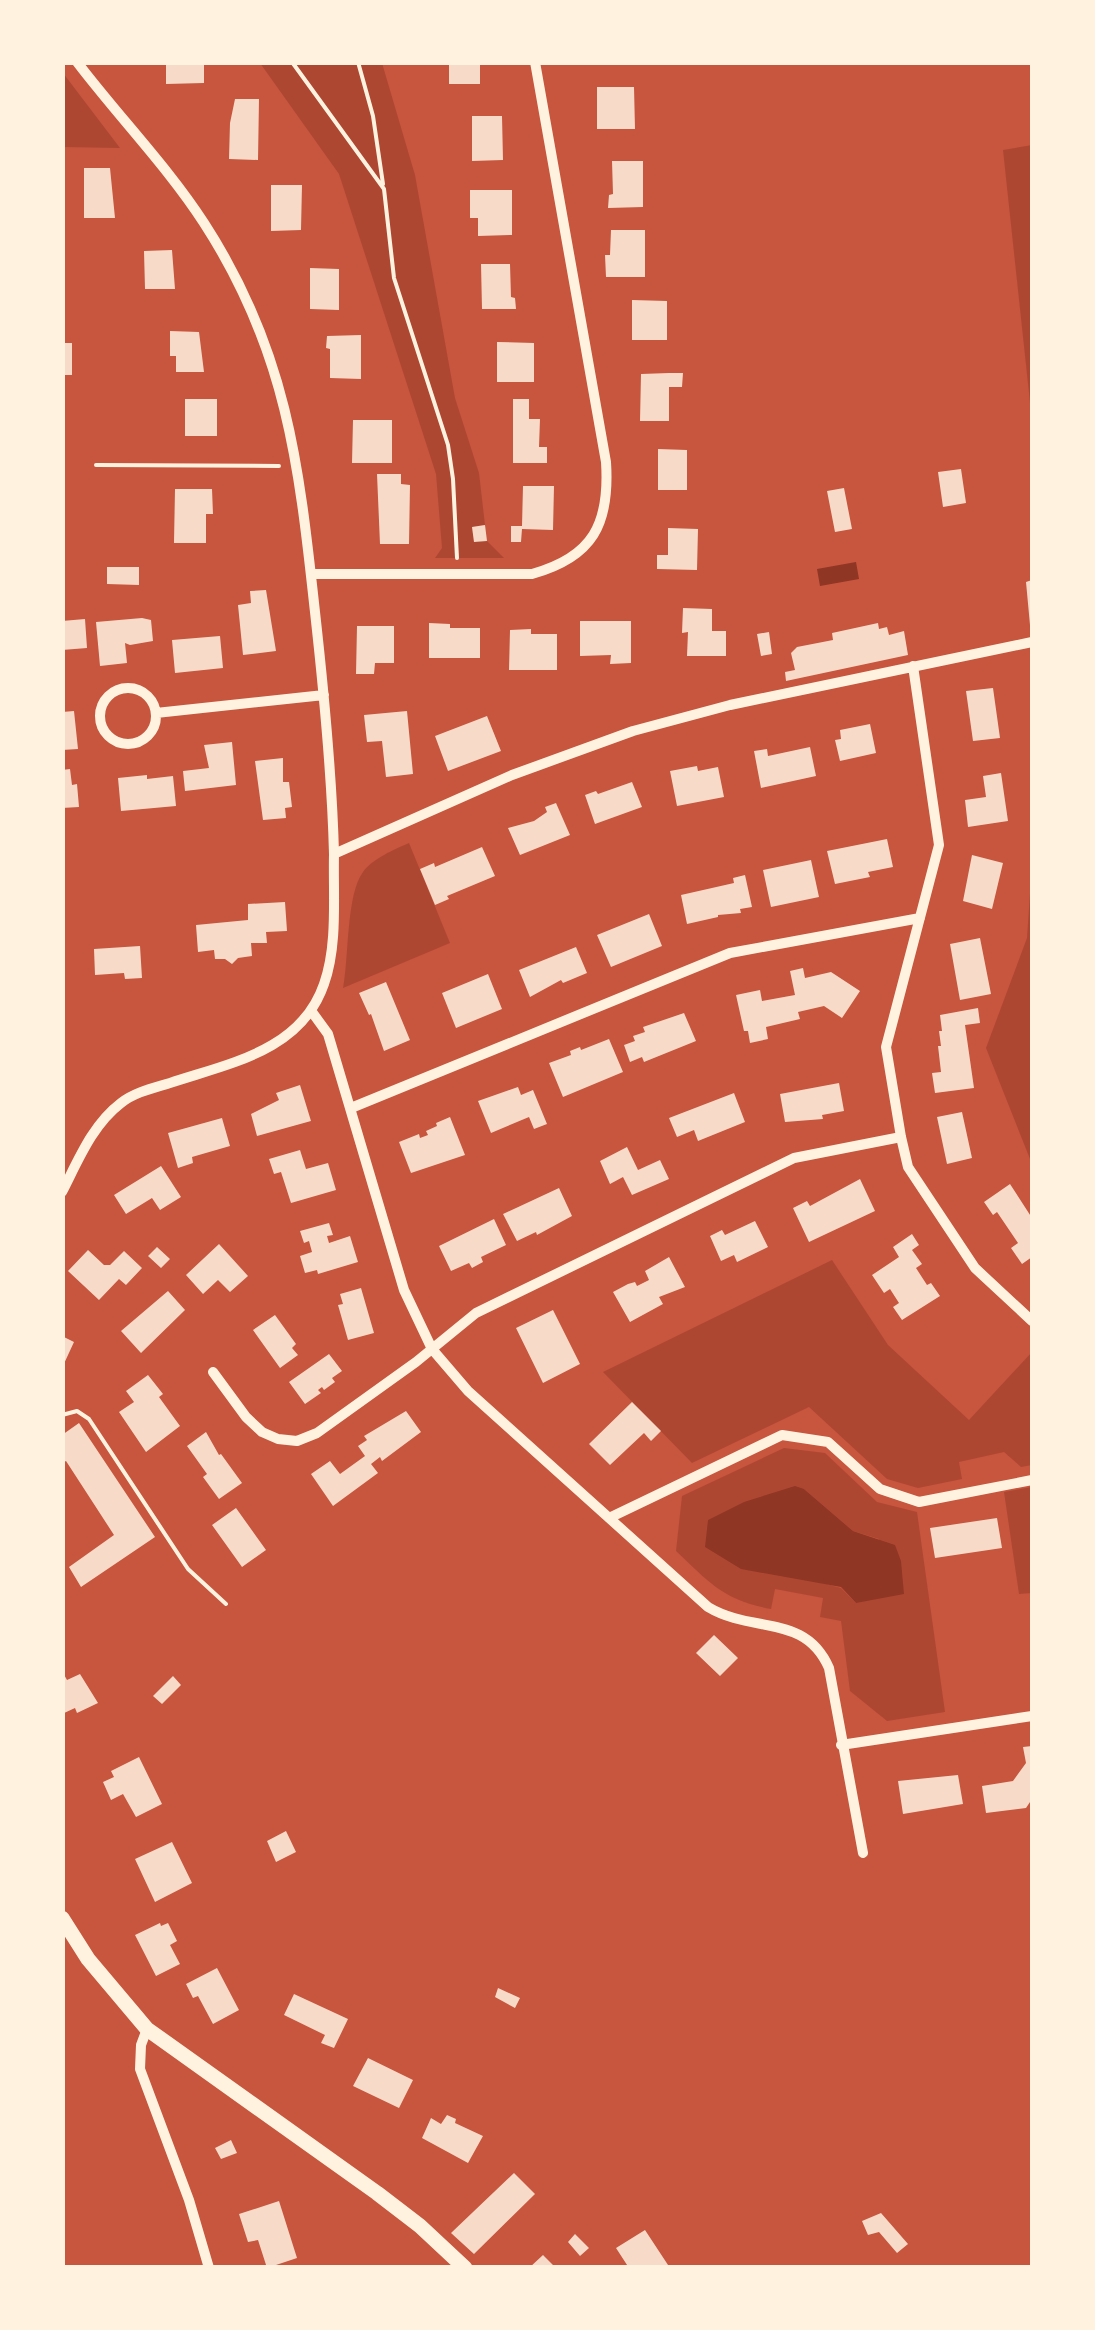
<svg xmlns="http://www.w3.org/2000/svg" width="1095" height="2330" viewBox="0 0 1095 2330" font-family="Overpass,sans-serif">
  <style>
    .green { fill: #ae4732; fill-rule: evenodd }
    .water { fill: #8f3625 }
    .building { fill: #f7dbc8 }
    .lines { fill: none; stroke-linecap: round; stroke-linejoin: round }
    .path { stroke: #fff3e0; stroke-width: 4 }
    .minor { stroke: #fff3e0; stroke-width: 10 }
    .tertiary { stroke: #fff3e0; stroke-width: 15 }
  </style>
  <rect width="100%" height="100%" fill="#c8553d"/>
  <path class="green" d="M260,63H382L415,175L455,398L479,473L485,525L472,527L474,541H487L504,558H435L442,548L436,474L339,174Z
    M63,73L120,148L63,147Z
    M1032,145V421L1003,150Z
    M409,843L450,943L343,988C349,958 346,895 363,872C372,859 395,849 409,843Z
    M1032,864V1164L986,1048L1027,938Z
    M832,1260L888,1345L969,1420L1032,1352V1465L1021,1467L1004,1452L959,1462L962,1479L918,1488L887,1479L809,1407L692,1463L603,1372Z
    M784,1448L825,1453L877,1502L917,1512L945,1712L887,1721L850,1691L841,1621L820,1617L823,1598L775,1589L771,1609C723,1600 710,1583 676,1551L682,1496ZM804,1489L853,1531L879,1539L856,1603L841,1588L805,1578Z
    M1032,1487V1593L1019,1594L1004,1492Z"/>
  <path class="water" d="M856,562L859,579L820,586L817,569Z
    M795,1486L804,1489L853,1531L895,1545L901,1561L904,1594L856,1603L841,1587L741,1569L705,1547L708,1520L744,1502Z"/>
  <path class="building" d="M166,62H204V83L166,84Z
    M449,62H480V84H449Z
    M597,87H634L635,129H597Z
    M235,99H259L258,160L229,159L230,123Z
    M472,116H502L503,160L472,161Z
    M612,161H643V207L608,208L609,195L613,194Z
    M84,168H110L115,218H84Z
    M271,185H302L301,230L271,231Z
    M470,190H512V235L478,236V218H470Z
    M611,230H645V277H606L605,255H610Z
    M172,250L175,289H145L144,251Z
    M481,264H510L511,297L515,298L516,309H482Z
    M310,268L339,269V310L310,309Z
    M632,300L667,301V340H632Z
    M170,331L199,332L204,372H176V356H170Z
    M361,335V379L330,378V349L326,348L327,336Z
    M497,342L534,343V382H497Z
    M62,343H72V375H62Z
    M669,373H683L682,387H669V421H640L641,374Z
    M185,399H217V436H185Z
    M513,399H529V419H540L539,447H547V463H513Z
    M353,420H392V463H352Z
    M658,449L687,450V490H658Z
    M961,469L966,503L943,507L938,472Z
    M377,474H401V484L410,485L409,544H380Z
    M523,486H554L553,530L522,529L521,542H511V526H522Z
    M844,488L852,529L835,532L827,491Z
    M175,489H212L213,514H206V543H174Z
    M485,525L487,541L474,542L472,527Z
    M668,528L698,529L697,570L657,569V555H668Z
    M107,567H139V585L107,584Z
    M1032,580V625H1030L1026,582Z
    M266,590L276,651L243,655L238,605L251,603L250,591Z
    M683,608L712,609V631H726V656H687L688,632L682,633Z
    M142,618L151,620L153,641L130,645L125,643L127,663L100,666L96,622Z
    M85,619L87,648L62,650V621Z
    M580,621H631V663L610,664L611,655L580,656Z
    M429,623L450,624V628H480V658H429Z
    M878,623L879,629L887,627L889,635L904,631L908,655L786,681L785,672L795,670L791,653L797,647L833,640L832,633Z
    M357,626H394V663H375L374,674H356Z
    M531,629V634H557V670H509L510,630Z
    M769,632L772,654L761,656L757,634Z
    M220,636L223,668L175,673L172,640Z
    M993,688L1000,738L973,741L966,691Z
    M74,711L78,749L62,750V712Z
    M407,711L413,774L386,777L382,741L367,742L364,715Z
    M487,716L501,751L448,771L435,736Z
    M870,724L876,753L840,761L835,740L841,739L840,730Z
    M232,742L236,785L185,791L183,771L209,768L204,745Z
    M810,747L816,776L761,788L754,751L767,749L768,756Z
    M283,758V782H289L292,807L285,808L286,818L263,820L255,761Z
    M697,766L698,771L718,767L724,797L677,806L670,771Z
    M70,769L72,785L77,784L79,807L62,808V770Z
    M1001,773L1008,821L968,827L965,800L986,797L983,776Z
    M147,775V779L173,776L176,806L121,811L118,778Z
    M632,782L642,807L595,824L585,795L596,791L598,794Z
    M556,803L570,835L520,855L508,828L534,821L547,812L545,807Z
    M887,839L893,867L868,872L870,877L835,884L827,851Z
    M482,847L495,876L447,896L449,899L435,905L420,869L434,863L435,867Z
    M972,855L1003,863L992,909L963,901Z
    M811,860L819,897L771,907L763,870Z
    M745,875L752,907L740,909L741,913L718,915V917L687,924L681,895L734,883L733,878Z
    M285,902L287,931L266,932L267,943H251L252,956L238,958L232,964L225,959H215L214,950L198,952L196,925L248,920V904Z
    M649,914L662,946L611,967L597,935Z
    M980,938L991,994L960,1000L950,944Z
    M140,946L142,978L125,979L124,973L95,975L94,949Z
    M576,947L587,973L563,983L561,980L530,997L519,970Z
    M803,968L805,978L831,972L860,991L842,1018L824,1006L798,1012L800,1019L766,1027L768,1039L750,1043L748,1031H744L736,995L760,990L762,1001L795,995L790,971Z
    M488,974L502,1009L456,1028L442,993Z
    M386,982L410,1040L384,1051L371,1014L369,1015L359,993Z
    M978,1008L980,1023L965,1025L974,1088L935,1093L932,1073L941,1072L938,1046H941L939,1031H942L940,1015Z
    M684,1013L696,1041L644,1062L642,1057L630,1062L624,1045L635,1041L633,1036L645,1032L643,1027Z
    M609,1039L623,1072L563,1097L549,1063L571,1055L570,1051L580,1047L581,1050Z
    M839,1083L844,1111L822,1115L823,1119L785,1122L780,1094Z
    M300,1085L311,1121L257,1136L251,1114L279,1100L276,1093Z
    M518,1087L521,1095L533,1090L547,1124L534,1129L529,1117L491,1133L478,1101Z
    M734,1093L745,1122L698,1141L694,1130L677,1137L669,1118Z
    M962,1112L972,1158L947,1164L937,1117Z
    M450,1117L465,1155L411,1173L399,1142L419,1134L420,1138L428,1135L426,1131L437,1126L436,1123Z
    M222,1118L230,1146L192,1157L193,1163L178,1168L168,1133Z
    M627,1147L638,1170L660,1160L669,1179L632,1195L623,1177L610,1184L600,1161Z
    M300,1150L306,1169L328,1163L336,1190L291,1203L281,1172L274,1174L269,1159Z
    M161,1166L181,1197L160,1210L152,1198L126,1214L114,1195Z
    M860,1179L875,1211L809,1242L793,1208L807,1201L810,1206Z
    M1010,1184L1032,1218V1257L1022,1264L1011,1248L1018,1243L997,1212L993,1215L984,1202Z
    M559,1188L572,1216L537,1235L536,1232L517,1241L503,1214Z
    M494,1219L506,1245L481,1257L483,1262L472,1268L469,1263L451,1271L439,1246Z
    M755,1221L768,1247L737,1262L734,1255L721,1261L710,1236L722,1230L725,1235Z
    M329,1223L333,1235L327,1236L329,1243L350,1236L358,1262L318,1274L317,1270L305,1273L300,1256L312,1252L309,1241L304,1243L300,1231Z
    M912,1234L919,1245L912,1250L922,1264L916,1268L927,1285L931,1283L940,1296L902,1320L893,1307L899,1303L890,1289L884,1293L872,1275L899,1257L893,1247Z
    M219,1244L248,1276L230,1292L218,1280L203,1294L186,1275Z
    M157,1247L170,1259L161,1268L148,1256Z
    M88,1250L104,1265H110L124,1251L142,1268L126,1285L119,1279L99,1300L68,1271Z
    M669,1257L685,1287L659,1297L663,1304L630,1322L613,1292L628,1284L635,1282L637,1286L649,1280L645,1271Z
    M361,1288L374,1333L348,1340L338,1305L343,1304L340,1294Z
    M168,1291L185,1310L141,1353L121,1331Z
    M553,1310L580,1364L543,1383L516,1328Z
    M275,1315L296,1344L292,1348L298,1355L280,1368L253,1330Z
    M62,1336L74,1342L62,1368Z
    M329,1354L342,1371L332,1378L335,1382L324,1390L322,1387L318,1390L321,1393L305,1404L289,1382Z
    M148,1375L163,1394L159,1397L180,1426L146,1452L119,1412L134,1402L126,1391Z
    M632,1402L661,1431L651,1441L644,1433L610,1465L589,1444Z
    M406,1411L421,1432L382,1461L380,1457L371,1464L378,1473L333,1506L311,1474L330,1461L340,1474L365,1456L358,1446L367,1440L364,1436Z
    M79,1423L155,1537L81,1587L69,1567L114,1535L66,1461L62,1463V1435Z
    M206,1432L219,1455L221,1454L242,1483L219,1499L203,1477L207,1474L187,1446Z
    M236,1508L266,1550L242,1567L212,1525Z
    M997,1518L1002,1548L935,1558L930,1528Z
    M714,1635L738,1658L720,1676L696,1653Z
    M62,1671L67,1680L80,1674L98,1703L77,1713L75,1708L62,1714Z
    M173,1676L181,1685L162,1704L153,1696Z
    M1032,1746V1799L1026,1808L986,1813L982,1786L1013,1781L1026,1763L1023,1747Z
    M139,1757L162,1804L136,1817L123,1794L111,1800L103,1782L114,1777L111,1771Z
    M958,1775L963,1804L903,1814L898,1781Z
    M286,1831L296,1852L276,1862L267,1841Z
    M172,1842L192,1883L155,1902L135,1859Z
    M160,1923L161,1926L168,1923L177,1941L170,1945L180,1964L156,1976L135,1935Z
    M217,1968L239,2010L213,2024L198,1996L193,1998L186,1984Z
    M498,1988L520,1998L515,2008L495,1997Z
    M294,1994L348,2019L334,2048L321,2043L325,2035L284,2015Z
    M368,2058L413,2080L399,2108L353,2086Z
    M447,2115L456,2119L455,2123L483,2136L468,2163L422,2138L431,2118L441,2124Z
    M231,2140L237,2153L221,2159L215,2148Z
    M514,2173L535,2194L474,2254L451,2233Z
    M279,2201L297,2258L267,2268L258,2240L248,2242L239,2214Z
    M881,2213L908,2244L897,2253L879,2232L868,2235L862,2221Z
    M645,2230L670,2268H629L616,2248Z
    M575,2234L589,2248L580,2256L568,2242Z
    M543,2255L556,2268H529Z"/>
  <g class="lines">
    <path class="path" d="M292,62L384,189L394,278L448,445L453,479L457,558
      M358,62L373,116L383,184
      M96,465L279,466
      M62,1415L77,1411L89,1419L188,1569L226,1604"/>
    <path class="minor" d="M77,62C118,116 167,166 204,223C287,351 299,465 315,612C324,693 332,773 334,854
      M311,574H532C593,557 610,524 606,462L535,62
      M913,666L939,845L886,1047L901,1137L908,1167L975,1268L1032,1321
      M100 716a28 28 0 1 1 56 0a28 28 0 1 1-56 0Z
      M156,713L324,695
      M312,1012L328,1034L404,1290L432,1349L468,1391L708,1607C753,1634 805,1613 829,1668L863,1853
      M351,1108L730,953L920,918
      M62,1192C78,1161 92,1125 121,1103C135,1092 154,1088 170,1083C230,1063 301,1051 324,984C338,945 333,895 334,854L512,775L633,731L730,705L1032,642
      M213,1372L246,1417L262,1432L278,1439L297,1441L317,1433L416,1362L476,1313L794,1158L901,1137
      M609,1518L782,1435L828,1442L880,1489L919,1502L1032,1480
      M841,1745L1032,1716
      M147,2029L141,2045L140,2069L189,2200L209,2268"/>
    <path class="tertiary" d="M62,1918L88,1959L147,2029L377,2193L420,2226L465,2268"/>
  </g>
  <rect width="1095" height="2330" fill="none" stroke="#fff3e0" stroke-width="130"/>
</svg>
